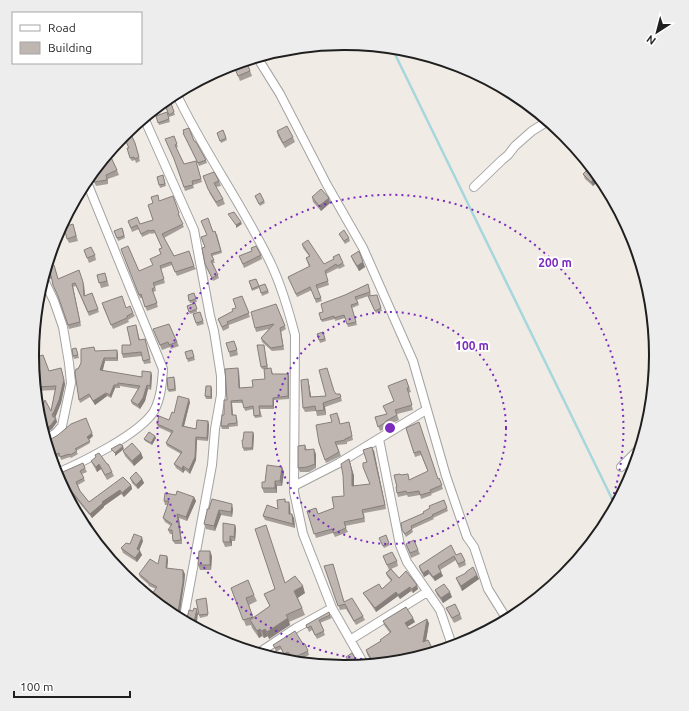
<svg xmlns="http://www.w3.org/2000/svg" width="689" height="711" viewBox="0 0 689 711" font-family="Ubuntu,sans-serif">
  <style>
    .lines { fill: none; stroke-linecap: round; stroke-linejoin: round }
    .stream { stroke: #a6d7dd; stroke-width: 2.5 }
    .street-casing { stroke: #a3a3a3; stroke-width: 10 }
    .street { stroke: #fff; stroke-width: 8 }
    .wall { fill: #a59d98 }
    .shaded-wall { fill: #867f7c }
    .building { fill: #c0b6b1; stroke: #867f7c }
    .ring { fill: none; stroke: #7b2cbf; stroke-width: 2; stroke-dasharray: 2 4 }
    .rim { fill: none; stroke: #1f1f1f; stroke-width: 2 }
    .centre { fill: #7b2cbf; stroke: #fff; stroke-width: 2 }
    .ring-label { font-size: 12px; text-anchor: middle; font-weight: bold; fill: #7b2cbf; stroke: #fff; stroke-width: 4; stroke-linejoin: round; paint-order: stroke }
  </style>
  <rect width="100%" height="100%" fill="#f0ebe5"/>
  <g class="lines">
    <path class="stream" d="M392,48L616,507"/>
    <g class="street-casing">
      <path id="street" d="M257,57L280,94L327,185L363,248L413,361L446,476L467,537L474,547L488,589L508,621
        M176,93C204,153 244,206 272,266C282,288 289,312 295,335L294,492L303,534L332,608L365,666
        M144,118L194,230L210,316L214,331L221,376V395L215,429L212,465L183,622
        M474,187L502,160L508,155L515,146L532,131L548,121
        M43,278L54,301L63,327L69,363L71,383L62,426L56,433L45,440
        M379,439L400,545L407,562L440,610L453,648
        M621,467L642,446
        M55,474C81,463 140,434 154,411C161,398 162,383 163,369L86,180
        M294,486L339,463L426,410
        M350,640L427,592
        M257,654L296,628L332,608"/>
    </g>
    <use href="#street" class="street"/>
  </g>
  <path class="wall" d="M246,60L252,76L240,81L234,66L232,67L231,65Z
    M169,97L175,115L169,117L164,102Z
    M167,112L170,122L159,125L156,116Z
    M129,130L135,143L140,161L136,163L135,160L132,161L130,158L129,148L123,135Z
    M223,130L227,140L221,143L217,133Z
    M277,131L293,137L295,142L285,148L278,136Z
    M183,133L194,141L206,160L207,163L199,166Z
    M174,136L178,147L176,148L184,164L196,161L202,182L193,185L194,188L185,191L175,161Z
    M105,157L117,170L119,175L108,179V184L96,186L94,182L93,175L92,176L91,174Z
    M583,174L598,181L593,186L585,179Z
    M163,175L166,186L160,188L157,177Z
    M203,176L219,181L221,186L216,187L223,199L225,204L218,207L210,194Z
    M80,191L81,195L77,196Z
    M173,196L180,217H179L184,227L164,238L174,256L194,266L196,269L177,276L172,265L161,269L165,283L155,286L156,291L153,292L158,307L147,311L142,298H140L121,249L139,271L153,266L161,254L159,249L162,248L155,233L151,234V233L142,237L139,229L132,232L128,221L140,224L153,220L160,201Z
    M255,196L264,201L265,203L260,206Z
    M312,197L329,198L330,203L321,211L313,202Z
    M73,224L78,241L69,243L67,239Z
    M123,230L125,238L118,241L114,231Z
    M213,232L217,234L222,253L212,256L215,263H213L219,278L213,281L205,264V247L207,235Z
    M339,234L349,238L350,241L345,244Z
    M302,244L324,264L343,263L345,266L339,269L338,268L326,274L329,285L317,289L322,301L316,303L312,290L297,297L288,277L309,267L306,258L309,256L303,248Z
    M84,250L95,255L96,260L89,263Z
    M261,255L262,259L244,268L239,256Z
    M351,256L363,262L365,267L359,271L353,261Z
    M55,268L58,279L84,285L85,296L92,293L99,312L89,316L76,286L73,287L81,326L69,329L59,298L53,285L52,279H50L49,276Z
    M105,273L109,286L101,288L97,275Z
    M256,279L259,288L252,291L249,281Z
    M265,284L269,293L262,296L259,286Z
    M368,284L371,295L357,300L359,305L352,308L357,325L348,327L345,318L335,321V319L322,322L321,320L345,295Z
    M194,293L197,302L190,303L188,295Z
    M377,295L382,311L376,313L369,299Z
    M242,296L250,317L229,325V328L223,331L218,319L233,311L236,308Z
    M195,303L197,312L190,314L187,306Z
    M276,304L286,329L281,332L284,350L272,351L262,342L261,338L269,329L256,332L255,328Z
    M103,307L126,308L133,313L135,316L128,320L129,322L113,329Z
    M200,312L204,324L197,326L193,314Z
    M136,325L140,340L145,339L151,363L144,364L142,356L123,358L122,354L131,345Z
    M323,332L326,341L320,343L317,334Z
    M155,334L177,342L179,346L171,349L170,347L162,350Z
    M264,345L268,368L272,371L273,374H288L289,376V399L274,400V409H260L262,417L255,418L253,409L245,411L243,403H232L233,415L237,418L238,426L229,427V429H222L221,426L227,400L239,371L240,388L253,387L265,379L264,369H262L261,367Z
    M236,346L238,355L230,357L229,352Z
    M94,347L95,351L118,354V361H105L102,371L142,377L152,375L151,390L148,389L145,401L140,409L132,404L131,401L138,389L120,386V388H115L111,398L107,396L95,405L90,397L80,403L79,400L78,369L81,363Z
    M76,348L79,358L74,359L73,356Z
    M192,350L195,360L188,362L185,352Z
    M32,358L49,371L61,368L65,384L61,403L55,418L57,422L52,429L45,433L43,432L42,428L43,427L41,426L38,416L51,411L55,390L35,391Z
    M327,368L334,392L336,394H340L342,401L325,407L326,415L317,416L316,411L305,412L303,408L309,384L311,397L326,396Z
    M175,379L176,391L169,392L168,390Z
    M406,379L411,392L408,393L413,410L397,414L399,420L387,426L388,427L380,431L375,417L387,414L383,406L394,401Z
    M212,389V399H206L205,396Z
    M190,402L184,426L196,429L208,421L209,425L208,441L197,440L196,460L190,474L185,470L183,473L176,468L174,464L181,454L167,446L166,443L171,433L158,427L157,424L169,420L174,413Z
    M339,417L340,424L350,425L353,440L347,442V444L337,445L341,456L326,463L319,443L332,422Z
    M406,428L438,479L439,478L443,489L431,494L432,495L421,499L420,495L408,497L407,495L398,497L397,493V487L401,475L410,480L428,472L421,455L415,457Z
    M254,435L253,450L244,451L243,448V440Z
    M93,436L89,440L90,443L76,451L78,454L71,458L70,457L61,460L60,456L51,459L46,442Z
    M155,436L156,438L152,445L145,441L144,439Z
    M305,445L307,450L316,454V468L309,472H300L298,468Z
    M123,451L141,453L143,458L134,466L125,456Z
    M374,451L386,509L364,513L365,522L345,526L348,532L335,537L333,533L316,538L307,511L318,514L334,508L344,496L349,459L354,476V486L370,484L367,462Z
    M91,461L112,472L114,476L107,480L101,469L97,472L93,465Z
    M282,467L284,472L282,486H277V493H264L262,488L265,482Z
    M85,468L87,472L82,474L85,481L78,485L80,491L89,502L131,485L132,489L124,497L121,494L104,506V507L92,518L65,486L63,488L56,475Z
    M130,478L142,479L144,483L138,489L132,483Z
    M194,497L196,501L187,521L179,518L182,544H175L173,541L172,534H170L168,530L171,526L165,522L163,518L168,505H165L164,501Z
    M285,499L286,502L290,506V514L294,518L295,528L265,520L263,516L278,509Z
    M444,500L448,511L433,518L434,519L412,529L413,532L406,537L402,530L430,508Z
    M209,509H233L232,517L221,515L215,531L206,529L204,524Z
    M235,525L236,529L235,541H232V546L225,547L223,542Z
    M379,538L389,543L390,545L384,548Z
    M143,541L139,551H140L142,555L137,562L123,553L121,548L130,544Z
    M406,544L418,550L420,554L411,558Z
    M456,555L465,561L466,565L459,568L456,560L440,570L443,576L435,581L429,574L424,577L420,570L419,566Z
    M167,556L168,560L167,568L185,574L184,585L153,598L151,595L156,589L149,586L148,584L140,577L139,574L158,564Z
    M212,556L211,570H200L198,565Z
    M383,556L397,561L398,566L391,569L399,578L418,589L413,593L411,591L400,599L398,596L376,612L365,596L363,593L382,589L391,581L387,576L386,573L389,570Z
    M324,566L345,602L363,616L365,620L356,625L346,609L340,610Z
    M477,575L479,579L462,591L458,583L456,578Z
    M285,583L305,593L298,598L305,615L289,622L290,625L269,639L268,636L264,638L262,636L259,638L252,628L251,625L246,626L231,588L254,595L257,601L249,605L253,618L270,606L264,594L275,589Z
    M435,590L452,597L443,603L437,595Z
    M207,601L208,616L200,618L199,615Z
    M446,608L460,614L462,619L454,623Z
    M330,615L332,618L320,623L325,635L317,639L312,630L309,632L306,625Z
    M383,621L415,622L407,627L409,629L429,623L426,641L432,648L433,652L426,655L405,662L373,665L367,654L366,650L381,642L390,633L384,625Z
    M303,644L308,651L309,655L294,662L289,655L285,657L281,649L276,652L273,645Z"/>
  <path class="shaded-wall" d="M596,177L598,181L593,186L591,182Z
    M329,198L330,203L321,211L319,206Z
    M241,222L242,224L236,228V225Z
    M363,262L365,267L359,271L357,266Z
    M83,282L84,285L85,299L84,296Z
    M72,284L73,287L81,326L80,322Z
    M280,328L281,332L284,350L283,346Z
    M117,350L118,354V361L117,358Z
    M104,358L105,361L102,374L100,370Z
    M61,368L65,384L61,403L55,418L53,414Z
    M238,368L239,371L240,391L239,388Z
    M151,372L152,375L151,390L150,386Z
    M288,374L289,376V399L288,396Z
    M308,379L309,384L312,402L310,397Z
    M114,385L115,388L111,398L110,395Z
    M147,385L148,389L145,401L140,409L138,405Z
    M211,386L212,389V399L211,397Z
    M106,393L107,396L95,405L93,401Z
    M273,398L274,400V409L273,406Z
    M189,399L190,402L183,430L182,426Z
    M231,401L232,403L233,418L232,415Z
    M323,403L325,407L326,415L324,410Z
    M56,418L57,422L52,429L45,433L44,430Z
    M208,421L209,425L208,441L207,438Z
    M253,432L254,435L253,450L252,448Z
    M92,433L93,436L88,440L87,437Z
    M155,436L156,438L152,445L151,443Z
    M196,437L197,440L196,460L190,474L189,470Z
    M123,446L124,449L115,456V453Z
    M372,447L374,451L386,509L385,505Z
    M314,449L316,454V468L315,464Z
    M141,453L143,458L134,466L132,461Z
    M349,459L354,476V490L352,486Z
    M99,464L101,469L97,472L96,467Z
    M183,466L185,470L183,473L182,469Z
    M282,467L284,472L282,486L280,481Z
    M142,479L144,483L138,489L136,485Z
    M275,481L277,486V493L275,488Z
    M64,482L65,486L63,488L61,484Z
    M131,485L132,489L124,497L122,493Z
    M120,490L121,494L104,506V507L92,518L90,514L102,502Z
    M194,497L196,501L187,521L186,517Z
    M289,502L290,506L291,518L289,514Z
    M232,504L233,509L232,517L231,512Z
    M219,510L221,515L215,531L214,526Z
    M177,514L179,518L182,544L181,540Z
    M292,514L294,518L295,528L293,524Z
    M235,525L236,529L235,541L234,537Z
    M94,529L96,532L95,533L96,536L94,538L92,534V530Z
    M230,536L232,541V546L230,542Z
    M142,537L143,541L138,553L137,549Z
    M106,549L107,553L105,554L103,551Z
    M140,551L142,555L137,562L135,558Z
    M210,551L212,556L211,570L210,565Z
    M167,556L168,560L167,571L166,568Z
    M183,570L185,574L184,585L179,619L177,618Z
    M428,570L429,574L424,577L423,573Z
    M441,572L443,576L435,581L433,577Z
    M477,575L479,579L462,591L461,586Z
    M417,585L418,589L413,593L412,589Z
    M303,586L305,593L297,598L294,591Z
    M410,587L411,591L400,599L398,595Z
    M396,592L398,596L376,612L375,608Z
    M450,592L452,597L443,603L441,598Z
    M197,609L198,614L196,629L193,626Z
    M288,618L290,625L269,639L267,632Z
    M413,618L415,622L407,627L405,623Z
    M427,619L429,623L425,646L423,642Z
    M260,629L262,636L259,638L257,631Z
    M265,629L268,636L264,638L262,631Z"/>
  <path class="building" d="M246,60L250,71L238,76L233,64Z
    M169,97L174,112L169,115L164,102Z
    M167,112L169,119L158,123L156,116Z
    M287,126L293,137L283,143L277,131Z
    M189,128L194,141L196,142L206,160L198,163L183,133H184L183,130Z
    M129,130L135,143L139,157L135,159L134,157L130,158L127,148H129L123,135Z
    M223,130L226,138L220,141L217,133Z
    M174,136L177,144L175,145L184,164L196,161L201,179L192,181L193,185L184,187L174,159L165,139Z
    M110,155L117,170L106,175L107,180L94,182L93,172L105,157Z
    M588,169L596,177L591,182L583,174Z
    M214,172L219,181L214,183L223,199L216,202L208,189L203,176Z
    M163,175L165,184L159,185L157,177Z
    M321,189L329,198L319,206L312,197Z
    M260,193L264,201L259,204L255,196Z
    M158,195L159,201L173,196L179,213L178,214L183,224L162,234L174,256L189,251L194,266L175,272L171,262L160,266L164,279L153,283L155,287L152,289L157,303L145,307L141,294L139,295L121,249L128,246L139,271L153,265L150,259L161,254L159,249L162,248L154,230L150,231L149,230L141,234L137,225L131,228L128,221L137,217L140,224L153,220L148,205L153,203L151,197Z
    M234,212L241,222L236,225L228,214Z
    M208,218L213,232L215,231L221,251L211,254L214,260L211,261L218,275L212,278L205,264L202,248L205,247L201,237L207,235L201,221Z
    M73,224L76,236L67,239L64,227Z
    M122,228L124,236L117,238L114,231Z
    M344,230L349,238L344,241L339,234Z
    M308,240L324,264L334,259L333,257L339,254L343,263L337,266L336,264L325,271L328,281L316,285L321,298L315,299L310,287L296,294L288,277L310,266L306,258L310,256L302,244Z
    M256,246L261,255L243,264L239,256L252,251L251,248Z
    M91,247L95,255L87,258L84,250Z
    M359,251L363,262L357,266L351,256Z
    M54,265L58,279L79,270L83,282L84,296L92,293L98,309L88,312L75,283L72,284L80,322L68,325L58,296L53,285L51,275L49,276L47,267Z
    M105,273L107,281L99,283L97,275Z
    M256,279L259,286L252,289L249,281Z
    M265,284L268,291L261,293L259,286Z
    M368,284L370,292L355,297L358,303L351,305L356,322L347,324L344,315L334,318V316L321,320L319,313L323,312L321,304L345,295Z
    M194,293L196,299L189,301L188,295Z
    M377,295L381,308L375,311L368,296Z
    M122,296L126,308L130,306L133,313L127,316V318L111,325L102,303Z
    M242,296L249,313L227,322L228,324L222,327L218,319L233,311L232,309L236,308L233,299Z
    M195,303L197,309L189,312L187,306Z
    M276,304L285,326L280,328L283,346L271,348L261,338L274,324L255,328L251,312Z
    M200,312L203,321L196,323L193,314Z
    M169,324L177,342L169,345L168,342L160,345L153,329Z
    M136,325L139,340L145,339L150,359L143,361L141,352L122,354V345H131L127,327Z
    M323,332L325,339L319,340L317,334Z
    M234,341L237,350L229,352L226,343Z
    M257,345H264L267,366L261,367Z
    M94,347L95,351L117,350V358H104L100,370L142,377V371L151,372L150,386L147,385L143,398L138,405L131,401L140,386L118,383V385H114L110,395L106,393L93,401L89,394L79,400L75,373L76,369H78L81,363V349Z
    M76,348L78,355L73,356L72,349Z
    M192,350L194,357L187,359L185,352Z
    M43,355L49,371L61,368L64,380L59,400L53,414H52L53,417L56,418L51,425L44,430L42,428L44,425L40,422L38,416L45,400L51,411L56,386L35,387L32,358Z
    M238,368L239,388L253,387L252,380L265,379L264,369L271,368L272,374H288V396L273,398V406H259L260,415L254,416L253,406L244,408L242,400L231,401L232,415H236L237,423L228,424V426H221L222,415H224V400H227L225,369Z
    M327,368L334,391L336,394H340L341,397L323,403L324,410L316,411L315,406L303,408L301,380L308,379L310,397L326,396L319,370Z
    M174,377L175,389L168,390L167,378Z
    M406,379L409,388H407L412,405L395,410L397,415L386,421V422L378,427L375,417L387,414L383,406L394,401L388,386Z
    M206,386H211V397L205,396Z
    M178,396L189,399L182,426L196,429L197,420L208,421L207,438L196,437L195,457L189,470L183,466L182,469L174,464L182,452L166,443L173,431L157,424L159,416L169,420L172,412L174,413Z
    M337,413L340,424L349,422L352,436L345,439V440L335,442L339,452L325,460L319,443L316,425L332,422L330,415Z
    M86,418L92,433L87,437L90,441L75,449L77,451L70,455L69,454L60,457L59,453L50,456L46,442L58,435L71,424Z
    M419,422L438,479L439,478L442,485L430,490L431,492L420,495L419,491L407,493L406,491L397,493L396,487H397L394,475L400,474L401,475L408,474L409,480L428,471L420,451L414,453L406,428Z
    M149,432L155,436L151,443L144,439Z
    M244,432H253L252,448H243L242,440H243Z
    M132,443L141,453L132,461L123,451Z
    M120,444L123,446L115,453L111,449Z
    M305,445V450L314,449L315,464L307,467L298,468V446Z
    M372,447L385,505L362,510L364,518L344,522L346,528L334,533L332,529L314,534L307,511L316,508L318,514L334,508L332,497L344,496L343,475L341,464L347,460L349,459L352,472V486L370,484L363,467V463L367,462L363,450Z
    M99,453L107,464H108L112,472L105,475L99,464L96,467L91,461L96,457L95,455Z
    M83,463L85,468L80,471L84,478L76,482L80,491L89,502L123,477L131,485L122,493L120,490L102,502L103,503L90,514L64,482L61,484L56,475Z
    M267,465L282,467L280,481H275V488H262V482H265Z
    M136,472L142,479L136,485L130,478Z
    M177,491L194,497L186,517L177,514L181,540L173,541L172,530H168L172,524L163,518L169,501H164L165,493L176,495Z
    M212,499L232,504L231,512L219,510L214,526L204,524L207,511V509H209Z
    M285,499V502H289V514H292L293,524L263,516L267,505L278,509L277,500Z
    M444,500L447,508L432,515L433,516L411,526L412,529L405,534L402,530L401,523L424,513L423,512L430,508L429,506Z
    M75,510L84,526L90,522L94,529L92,530L95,533L92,534L106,549L103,551L85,529Z
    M223,523L235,525L234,537L230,536V542H223Z
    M266,525L285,583L295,576L303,586L294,591L302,608L286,615L288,618L267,632L265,629L262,631L260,629L257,631L250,620L270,606L264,594L275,589L255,529Z
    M134,534L142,537L137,549L140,551L135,558L121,548L126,543L130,544Z
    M386,535L389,543L383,546L379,538Z
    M414,540L418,550L410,553L406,544Z
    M451,545L456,555L461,553L465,561L458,564L454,556L438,566L441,572L433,577L428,570L423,573L419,566Z
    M199,551H210V565H198Z
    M392,552L397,561L387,565L383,556Z
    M160,555L167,556L166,568L183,570V582L177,618L171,615L152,599L154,597L151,595L157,587L148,582V581L139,574L150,559L158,564Z
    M333,564L344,602L352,598L363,616L354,621L345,604L338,606L324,566Z
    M473,567L477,575L461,586L456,578L466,573V572Z
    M391,569L399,578L406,571L417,585L412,589L410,587L398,595L396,592L375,608L363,593L379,584L382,589L392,580L386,573Z
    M248,580L254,595L246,598L253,617L243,620L231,588Z
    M444,584L450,592L441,598L435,590Z
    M206,598L208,614L199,615L196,600Z
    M455,604L460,614L452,618L446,608Z
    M406,607L413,618L405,623L409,629L427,619L423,642L428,640L432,648L424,651L426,656L405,662L379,665L378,662L374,664L366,650L381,641L380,640L391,632L383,621Z
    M194,608L197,609L193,626L198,628L197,629L187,624L188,622H186L189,610L193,611Z
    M329,612L330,615L319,620L324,631L315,635L311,626L307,628L306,625Z
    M209,631L214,637L213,638L205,634Z
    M295,631L303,644H305L308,651L293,658L288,652L284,654L280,646L275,648L273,645Z
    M352,653L360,666L344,668L325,666L330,663L331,665L349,662L346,657Z"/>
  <g class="ring">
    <circle cx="390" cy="428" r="116"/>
    <path d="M410 660A233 233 0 1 1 593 543"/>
  </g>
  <path d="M0 0H689V711H0ZM39 355a305 305 0 1 1 610 0a305 305 0 1 1-610 0Z" fill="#ededed" fill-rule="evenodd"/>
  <path class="rim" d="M39 355a305 305 0 1 1 610 0a305 305 0 1 1-610 0Z"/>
  <circle cx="390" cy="428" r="6" class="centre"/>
  <g class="ring-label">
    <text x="555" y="267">200 m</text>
    <text x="472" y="350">100 m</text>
  </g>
  <rect x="12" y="12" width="130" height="52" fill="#ffffff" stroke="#a5a5a5"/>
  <rect x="20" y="25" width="20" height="6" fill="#ffffff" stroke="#a5a5a5"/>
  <text x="48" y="32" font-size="12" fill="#1f1f1f">Road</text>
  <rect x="20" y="42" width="20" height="12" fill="#c0b6b1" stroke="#a5a5a5"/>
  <text x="48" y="52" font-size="12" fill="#1f1f1f">Building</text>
  <g transform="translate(657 32) rotate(216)" stroke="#ffffff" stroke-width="3" paint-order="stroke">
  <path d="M0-3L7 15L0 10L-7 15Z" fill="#1f1f1f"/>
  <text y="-6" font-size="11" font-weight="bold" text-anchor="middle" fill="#1f1f1f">N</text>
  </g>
  <path d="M14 691v6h116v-6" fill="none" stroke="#1f1f1f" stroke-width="2"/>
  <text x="20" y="691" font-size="12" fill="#1f1f1f" stroke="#ffffff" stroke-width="3" paint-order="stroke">100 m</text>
</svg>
